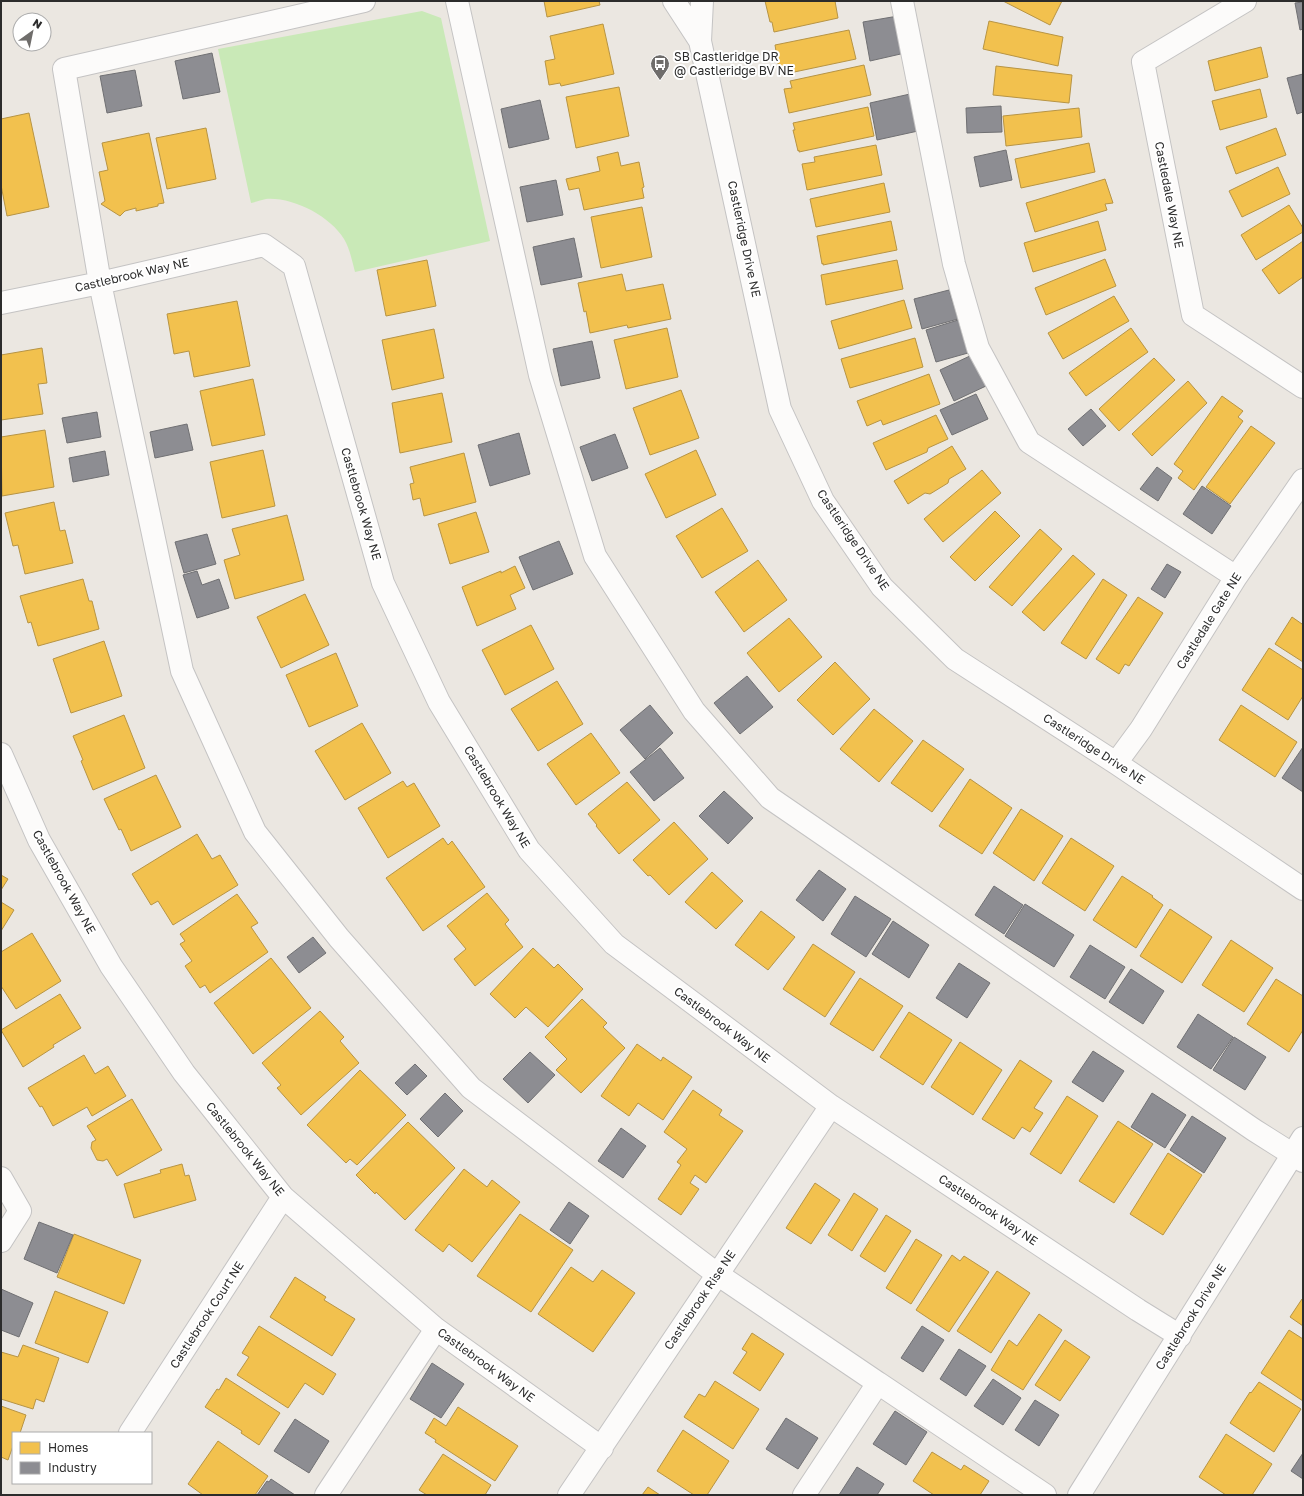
<svg xmlns="http://www.w3.org/2000/svg" width="1304" height="1496" viewBox="0 0 1304 1496" font-family="'Golos Text',sans-serif">
  <style>
    .green { fill: #c9e9b7 }
    .homes { fill: #f2c14e; stroke: #b79444 }
    .industry { fill: #8d8d92; stroke: #707073 }
    .lines { fill: none; stroke-linecap: round; stroke-linejoin: round }
    .minor-casing { stroke: #c4c3c3; stroke-width: 24 }
    .minor { stroke: #fcfbfa; stroke-width: 22 }
    .labels { text-anchor: middle; stroke-width: 4; stroke-linejoin: round; paint-order: stroke }
    .poi-label { font-size: 12px; fill: #2c2c2c; stroke: #fff; text-anchor: start }
    .street-label { font-size: 12px; fill: #2c2c2c; stroke: #fff }
  </style>
  <rect width="100%" height="100%" fill="#ebe7e1"/>
  <path class="green" d="M422,11L441,18L490,241L355,272C352,261 350,249 344,239C330,216 293,197 266,199C261,200 256,202 251,203L218,49Z"/>
  <path class="homes" d="M544,1H599L600,5L547,17Z
    M765,1H835L838,18L774,32L772,22H770Z
    M1003,1H1062L1050,25Z
    M989,21L1063,37L1058,66L983,49Z
    M603,24L614,74L561,86L560,83L549,85L545,61L555,59L550,36Z
    M849,30L856,59L780,75L775,45Z
    M1261,47L1268,77L1215,91L1208,61Z
    M864,65L871,95L789,113L784,89L792,88L790,81Z
    M996,66L1072,75L1069,103L993,95Z
    M619,87L629,136L576,148L566,97Z
    M1260,89L1267,117L1220,130L1212,101Z
    M868,107L874,136L799,152V150L798,151L793,130H795L793,123Z
    M1079,108L1082,137L1006,146L1003,116Z
    M29,113L49,207L7,216L1,185V119Z
    M206,128L216,179L167,189L156,138Z
    M1276,128L1286,155L1236,174L1226,147Z
    M149,133L164,203L158,204V206L136,211V208L125,211L120,216L101,204L105,201L99,172L108,170L102,143Z
    M1089,143L1095,172L1021,188L1015,159Z
    M876,145L882,175L807,190L802,164L815,162L814,157Z
    M618,152L621,166L639,162L644,187L642,188L644,198L584,210L579,188L569,190L566,179L600,171L597,157Z
    M1278,167L1290,194L1242,217L1229,191Z
    M1105,179L1113,203L1105,204L1107,210L1035,232L1026,203Z
    M884,183L890,212L816,227L810,199Z
    M1289,205L1303,228V232L1256,260L1241,235Z
    M642,207L652,257L601,268L591,217Z
    M891,221L897,250L823,265V263L822,264L817,236Z
    M1098,221L1106,250L1033,272L1024,243Z
    M1303,241V277L1279,294L1262,270Z
    M1105,259L1116,286L1046,315L1035,288Z
    M427,260L436,306L386,316L377,270Z
    M897,260L903,289L826,305L821,275Z
    M622,274L626,291L663,284L671,319L628,328L627,325L590,333L586,311L584,312L578,283Z
    M1114,296L1129,321L1063,359L1048,333Z
    M904,300L912,328L839,349L831,321Z
    M237,301L250,366L194,377L189,351L174,354L167,314Z
    M667,328L678,377L626,389L614,340Z
    M1131,328L1148,352L1086,396L1069,373Z
    M434,329L444,378L392,390L382,340Z
    M915,338L923,367L850,388L841,359Z
    M42,348L47,383L38,384L43,414L1,420V355Z
    M1154,358L1175,380L1119,431L1099,409Z
    M929,374L940,404L883,425L881,420L867,426L857,401Z
    M253,379L265,435L212,446L200,391Z
    M1188,381L1207,403L1152,456L1132,434Z
    M681,390L699,438L650,455L633,408Z
    M442,393L452,442L400,453L392,403Z
    M1222,396L1243,411L1238,417L1243,421L1194,490L1178,478L1183,471L1174,464Z
    M936,415L948,439L928,448L927,452L886,470L873,443Z
    M1251,426L1275,443L1230,504L1206,487Z
    M45,430L54,487L2,496L1,437Z
    M952,446L966,469L949,479L948,483L930,494L925,493L908,504L894,481Z
    M263,450L275,506L222,518L210,462Z
    M696,450L716,495L666,518L645,474Z
    M464,453L476,502L424,516L420,498L413,500L410,484L414,483L410,467Z
    M982,470L1001,493L943,542L924,519Z
    M54,502L60,531L65,530L73,563L25,574L18,545L13,546L5,513Z
    M722,508L748,551L702,578L676,536Z
    M995,511L1020,536L975,581L950,557Z
    M476,512L489,552L450,564L438,524Z
    M287,515L304,580L235,599L224,560L240,555L232,529Z
    M1040,529L1062,549L1012,606L989,587Z
    M1073,555L1095,574L1044,631L1022,612Z
    M758,560L787,600L744,632L715,592Z
    M515,566L525,588L510,595L516,609L477,626L462,587L501,571V573Z
    M83,579L89,601H92L99,629L38,646L31,622L28,623L20,596Z
    M1103,579L1127,595L1086,659L1061,643Z
    M305,594L329,645L281,668L257,617Z
    M1138,597L1163,613L1129,666L1125,664L1119,674L1096,659Z
    M1292,617L1302,624L1303,621V662L1275,644Z
    M789,618L822,657L779,692L747,653Z
    M531,625L554,669L505,695L482,650Z
    M104,641L122,696L71,713L53,659Z
    M1269,648L1303,670V696L1288,720L1242,690Z
    M336,653L358,706L309,727L286,675Z
    M835,662L870,699L833,735L797,700Z
    M557,681L583,724L538,751L511,709Z
    M1241,705L1297,742L1275,777L1219,740Z
    M874,709L913,741L879,782L840,749Z
    M124,715L145,768L93,790L81,761L83,760L73,736Z
    M362,723L391,773L345,800L315,751Z
    M591,733L620,773L576,805L547,764Z
    M923,740L964,769L932,812L891,783Z
    M156,775L181,827L131,851L121,829L119,830L104,799Z
    M970,779L1012,808L982,854L939,826Z
    M403,781L407,787L414,783L440,826L388,858L358,808Z
    M627,782L660,820L619,854L596,826L597,825L588,814Z
    M1021,809L1063,836L1034,881L993,853Z
    M674,822L708,859L669,895L650,875L648,876L633,860Z
    M197,834L212,859L220,855L238,885L173,925L158,901L151,905L132,874Z
    M443,838L448,845L452,841L485,887L423,931L386,878Z
    M1071,838L1114,866L1085,911L1042,883Z
    M712,872L743,901L716,929L685,902Z
    M1,875L8,879L1,890Z
    M1122,876L1153,896L1152,897L1163,905L1136,948L1093,920Z
    M487,893L509,920L505,924L523,947L475,986L454,959L466,949L447,926Z
    M237,894L258,923L251,927L268,952L210,993L205,985L200,988L185,966L192,961L180,944L185,941L180,934Z
    M1,902L14,910L1,931Z
    M1170,909L1212,937L1182,983L1140,956Z
    M761,911L795,937L768,970L735,945Z
    M32,933L61,981L16,1009L1,986V952Z
    M1231,940L1273,968L1244,1012L1202,985Z
    M813,944L855,972L825,1017L783,989Z
    M533,948L554,968L558,964L583,989L548,1027L526,1007L515,1018L490,994Z
    M271,958L311,1008L253,1054L214,1003Z
    M860,978L903,1006L873,1051L830,1024Z
    M1276,979L1303,996V1030L1289,1052L1247,1024Z
    M60,994L81,1028L53,1045L54,1047L23,1067L1,1030Z
    M582,999L607,1023L603,1027L625,1048L581,1093L556,1070L567,1059L545,1037Z
    M320,1011L344,1037L340,1041L359,1063L301,1115L277,1088L281,1085L262,1063Z
    M909,1012L952,1040L923,1085L880,1057Z
    M960,1042L1002,1070L973,1115L931,1087Z
    M637,1044L661,1061L663,1057L692,1077L663,1120L638,1103L629,1116L601,1096Z
    M84,1055L95,1074L108,1066L126,1096L92,1116L87,1107L53,1126L42,1106L40,1107L28,1088Z
    M1020,1060L1052,1081L1034,1108L1043,1113L1030,1132L1022,1127L1014,1139L982,1119Z
    M360,1070L406,1115L357,1165L350,1159L346,1163L307,1125Z
    M693,1090L722,1110L719,1115L743,1131L706,1183L695,1175L690,1183L699,1189L681,1215L658,1199L681,1165L677,1162L687,1149L664,1132Z
    M1067,1096L1098,1116L1061,1174L1030,1154Z
    M132,1099L162,1150L117,1176L107,1159L103,1161L97,1160L91,1148L92,1142L96,1140L87,1126Z
    M1118,1121L1153,1144L1114,1203L1079,1181Z
    M408,1122L455,1168L405,1220L376,1192L375,1194L356,1175Z
    M1168,1153L1202,1175L1163,1235L1130,1214Z
    M182,1164L185,1176L189,1175L196,1200L134,1218L124,1184L161,1173L160,1170Z
    M464,1169L487,1187L492,1180L520,1202L472,1262L449,1244L443,1252L415,1230Z
    M815,1183L840,1200L811,1244L786,1228Z
    M854,1193L878,1209L852,1251L828,1235Z
    M520,1214L573,1250L531,1312L477,1276Z
    M886,1215L911,1231L885,1272L860,1256Z
    M74,1234L141,1260L124,1304L57,1277Z
    M916,1239L942,1255L911,1304L886,1288Z
    M952,1255L960,1261L964,1256L989,1272L949,1332L916,1310Z
    M571,1267L593,1282L602,1270L635,1293L593,1352L538,1314Z
    M997,1271L1030,1293L991,1353L957,1331Z
    M295,1277L326,1297L324,1300L355,1319L332,1356L270,1317Z
    M55,1291L108,1312L88,1363L35,1343Z
    M1302,1299L1303,1300V1326L1290,1317Z
    M1039,1314L1062,1330L1023,1390L991,1370L1009,1340L1017,1346Z
    M259,1326L336,1374L323,1395L305,1383L288,1408L237,1375L249,1357L242,1353Z
    M1289,1330L1303,1339V1401L1261,1373Z
    M752,1333L784,1354L760,1391L733,1373L747,1352L742,1349Z
    M1065,1340L1090,1357L1060,1401L1035,1385Z
    M23,1345L59,1358L44,1402L36,1399L33,1409L1,1399V1352L18,1357Z
    M226,1378L280,1413L259,1445L241,1433L242,1431L205,1407L217,1389L219,1390Z
    M715,1381L759,1409L733,1449L684,1417L699,1394L705,1397Z
    M1259,1382L1301,1409L1274,1452L1230,1423L1250,1392L1251,1393Z
    M1,1406L26,1415L20,1433H13V1446L8,1460L1,1457Z
    M458,1407L518,1446L495,1481L435,1442L436,1440L425,1433L434,1418L446,1426Z
    M683,1430L729,1461L707,1495H694L657,1471Z
    M1226,1434L1272,1464L1252,1495H1226L1199,1477Z
    M218,1441L268,1476L255,1495H203L188,1484Z
    M932,1452L961,1470L964,1465L989,1481L980,1495H934L913,1481Z
    M443,1454L491,1485L485,1495H427L419,1490Z
    M648,1487L660,1495H642Z"/>
  <path class="industry" d="M1303,2V29L1300,30L1295,3Z
    M898,16L905,53L870,61L863,22Z
    M212,53L220,92L183,99L175,61Z
    M135,70L142,106L107,113L100,76Z
    M1303,74V112L1297,114L1287,78Z
    M910,94L918,131L877,140L870,103Z
    M540,100L549,139L509,148L501,109Z
    M1001,106L1002,132L967,133L966,108Z
    M1006,150L1012,180L980,187L974,157Z
    M556,180L563,215L527,222L520,187Z
    M574,238L582,277L541,285L533,247Z
    M949,290L958,319L922,329L914,299Z
    M958,320L968,353L936,362L926,330Z
    M592,341L600,378L561,386L553,349Z
    M972,355L986,386L954,401L940,370Z
    M976,394L988,419L952,435L940,410Z
    M1091,409L1106,426L1083,446L1068,429Z
    M97,412L101,437L67,443L62,418Z
    M187,424L193,450L155,458L150,432Z
    M519,433L530,474L490,486L478,445Z
    M615,434L628,468L592,481L580,447Z
    M105,451L109,475L73,482L69,458Z
    M1157,467L1172,478L1158,501L1140,489Z
    M1202,486L1231,506L1212,534L1183,514Z
    M207,534L216,564L184,573L175,542Z
    M559,541L573,574L533,590L519,557Z
    M1167,564L1181,572L1165,598L1151,589Z
    M197,571L202,585L219,579L229,608L197,618L183,575Z
    M747,676L773,707L740,734L714,703Z
    M650,705L673,733L645,759L620,730Z
    M1303,747V792L1282,778Z
    M660,748L684,778L654,801L630,772Z
    M724,791L753,818L728,844L699,816Z
    M819,870L846,889L823,921L796,900Z
    M994,886L1023,905L1004,934L975,915Z
    M855,896L891,919L866,957L831,934Z
    M1025,904L1074,935L1054,967L1005,936Z
    M893,921L929,945L909,978L872,954Z
    M313,937L326,953L299,973L287,957Z
    M1090,945L1125,967L1105,999L1070,977Z
    M959,963L990,983L967,1018L936,998Z
    M1131,969L1164,991L1143,1024L1109,1002Z
    M1198,1014L1233,1037L1211,1069L1177,1047Z
    M1234,1037L1266,1057L1245,1090L1213,1070Z
    M1093,1051L1124,1071L1103,1102L1072,1082Z
    M530,1052L555,1075L528,1103L503,1079Z
    M415,1064L427,1076L407,1095L395,1083Z
    M445,1093L463,1111L438,1137L420,1119Z
    M1152,1093L1186,1115L1165,1148L1131,1127Z
    M1192,1116L1226,1138L1204,1173L1170,1150Z
    M621,1128L646,1146L623,1178L598,1161Z
    M569,1202L589,1216L570,1244L550,1230Z
    M39,1222L73,1235L57,1273L24,1259Z
    M1,1289L33,1303L19,1337L1,1330Z
    M922,1326L944,1340L923,1372L901,1358Z
    M959,1349L986,1366L966,1396L940,1379Z
    M432,1363L464,1384L441,1418L410,1399Z
    M993,1379L1021,1398L1003,1425L974,1406Z
    M1035,1400L1059,1415L1039,1446L1015,1430Z
    M895,1411L927,1432L906,1465L873,1444Z
    M786,1418L818,1438L798,1469L766,1449Z
    M295,1419L329,1441L309,1473L274,1451Z
    M1303,1453V1479L1291,1471Z
    M857,1467L884,1484L877,1495H839Z
    M271,1479L295,1495H257L267,1481L269,1482Z"/>
  <g class="lines">
    <g class="minor-casing">
      <path id="minor" d="M364,1L64,69L100,283L182,671L255,832L339,938L471,1088L717,1274L878,1383L804,1495
        M457,1L540,375L595,556L694,711L770,798L1254,1130L1303,1161
        M674,1L700,41
        M702,1L700,41L780,409L823,501L882,587L955,659L1116,763L1303,889
        M902,1L954,264L978,348L1029,442L1236,577
        M1245,1L1143,62L1193,315L1303,387
        M1,303L100,283L264,245L294,266L383,583L439,702L529,850L614,944L831,1106L1138,1310L1180,1336
        M1,754L39,840L111,966L184,1073L283,1197L436,1329L602,1448
        M1116,763L1141,729L1236,577L1303,480
        M1,1178L20,1211L1,1241
        M878,1383L1045,1495
        M130,1433L283,1197
        M326,1495L436,1329
        M569,1495L831,1106
        M1079,1495L1303,1138"/>
    </g>
    <use href="#minor" class="minor"/>
  </g>
  <defs>
    <g id="bus-pin" transform="scale(1)"><path d="M0 17L-7.5 6A9.5 9.5 0 1 1 7.5 6Z" fill="#6f6d6b" stroke="#fff"/><path d="M-5-6H5V4H4V6H2V4H-2V6H-4V4H-5ZM-3.5-4V0h7V-4ZM-3.5 1.2v1.5H-2V1.2ZM2 1.2v1.5H3.5V1.2Z" fill="#fff"/></g>
  </defs>
  <g fill-rule="evenodd">
    <use href="#bus-pin" x="660" y="64"/>
  </g>
  <g class="labels">
    <g class="poi-label">
      <text x="674" y="61">SB Castleridge DR<tspan x="674" dy="14">@ Castleridge BV NE</tspan></text>
    </g>
    <g class="street-label">
      <text transform="translate(1169 195) rotate(79)" y="4">Castledale Way NE</text>
      <text transform="translate(744 239) rotate(78)" y="4">Castleridge Drive NE</text>
      <text transform="translate(132 275) rotate(-13)" y="4">Castlebrook Way NE</text>
      <text transform="translate(361 504) rotate(74)" y="4">Castlebrook Way NE</text>
      <text transform="translate(853 540) rotate(56)" y="4">Castleridge Drive NE</text>
      <text transform="translate(1209 621) rotate(-58)" y="4">Castledale Gate NE</text>
      <text transform="translate(1094 749) rotate(33)" y="4">Castleridge Drive NE</text>
      <text transform="translate(497 797) rotate(59)" y="4">Castlebrook Way NE</text>
      <text transform="translate(64 882) rotate(61)" y="4">Castlebrook Way NE</text>
      <text transform="translate(722 1025) rotate(37)" y="4">Castlebrook Way NE</text>
      <text transform="translate(245 1149) rotate(51)" y="4">Castlebrook Way NE</text>
      <text transform="translate(988 1210) rotate(34)" y="4">Castlebrook Way NE</text>
      <text transform="translate(700 1300) rotate(-56)" y="4">Castlebrook Rise NE</text>
      <text transform="translate(207 1315) rotate(-57)" y="4">Castlebrook Court NE</text>
      <text transform="translate(1191 1317) rotate(-58)" y="4">Castlebrook Drive NE</text>
      <text transform="translate(486 1365) rotate(36)" y="4">Castlebrook Way NE</text>
    </g>
  </g>
  <rect width="1304" height="1496" fill="none" stroke="#2c2c2c" stroke-width="4"/>
  <rect x="12" y="1432" width="140" height="52" fill="#ffffff" stroke="#ababab"/>
  <rect x="20" y="1442" width="20" height="12" fill="#f2c14e" stroke="#ababab"/>
  <text x="48" y="1452" font-size="12" fill="#2c2c2c">Homes</text>
  <rect x="20" y="1462" width="20" height="12" fill="#8d8d92" stroke="#ababab"/>
  <text x="48" y="1472" font-size="12" fill="#2c2c2c">Industry</text>
  <g transform="translate(32 32) rotate(33)"><circle r="19" fill="#ffffff" stroke="#ababab"/>
  <path d="M0-3L7 15L0 10L-7 15Z" fill="#6f6d6b"/>
  <text y="-6" font-size="11" font-weight="bold" text-anchor="middle" fill="#2c2c2c">N</text>
  </g>
</svg>
